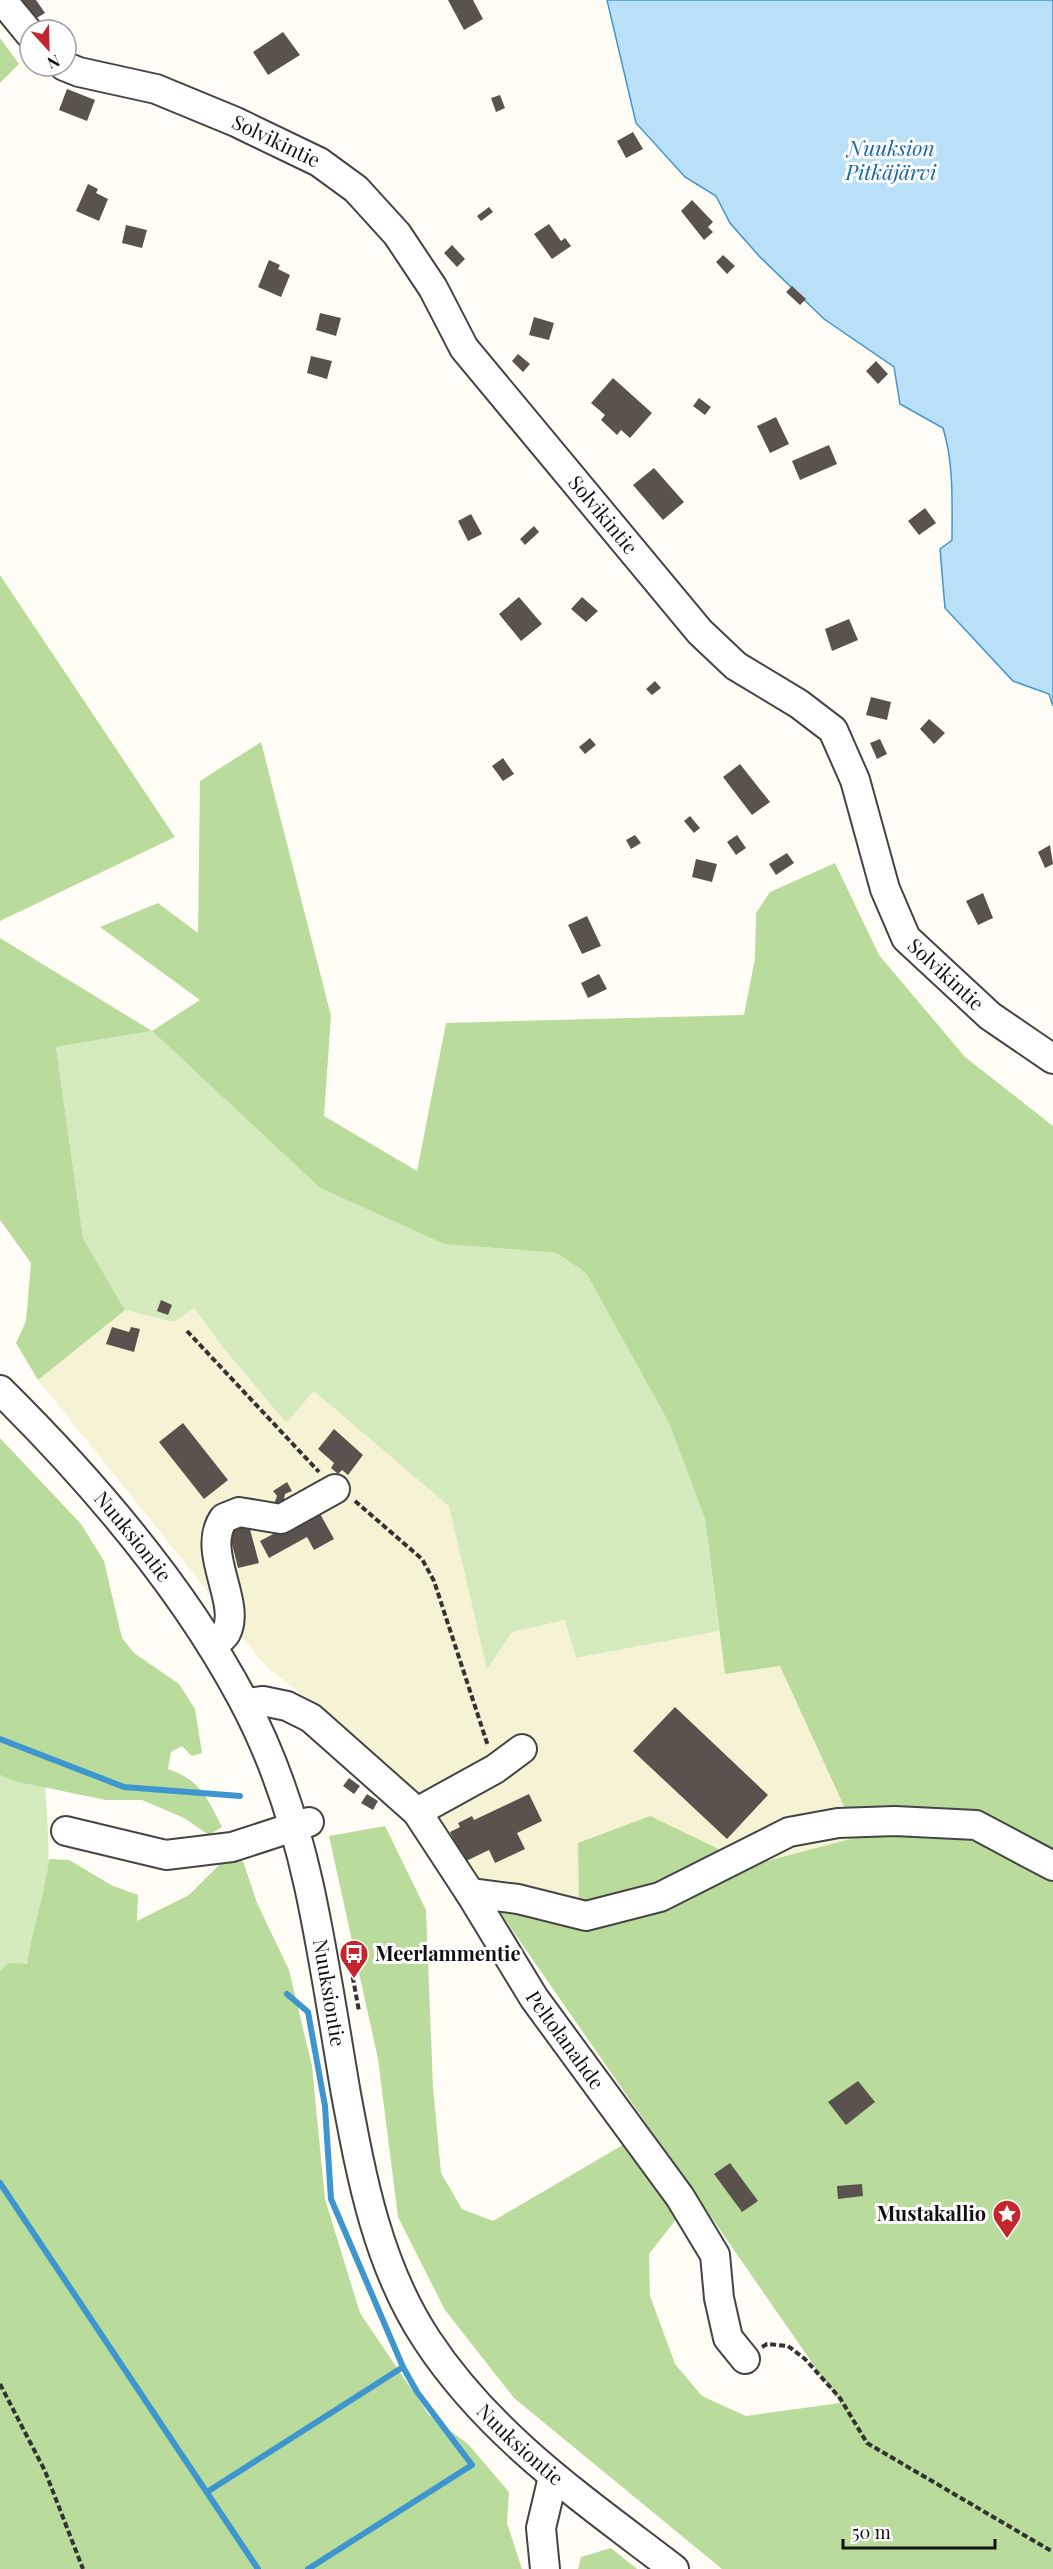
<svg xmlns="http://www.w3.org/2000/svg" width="1053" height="2569" viewBox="0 0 1053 2569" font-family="'Playfair Display',serif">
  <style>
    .farmland { fill: #f6f3d4 }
    .green { fill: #d5ebbd }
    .forest { fill: #b9dc9c }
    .water { fill: #b9e0f7; stroke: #3f96cf; stroke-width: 1.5 }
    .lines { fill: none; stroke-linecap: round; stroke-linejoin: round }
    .stream { stroke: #3f96cf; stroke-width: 6 }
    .building { fill: #5a524d }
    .minor-casing { stroke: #444; stroke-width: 32 }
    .path { stroke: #333; stroke-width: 4; stroke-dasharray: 6 3; stroke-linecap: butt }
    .minor { stroke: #fff; stroke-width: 28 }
    .labels { text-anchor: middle; stroke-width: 6; stroke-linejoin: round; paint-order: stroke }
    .street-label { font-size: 20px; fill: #111; stroke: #fff }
    .poi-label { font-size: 20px; font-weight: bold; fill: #111; stroke: #fff; text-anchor: start }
    .water-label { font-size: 21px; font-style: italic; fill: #1768a6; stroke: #fff }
  </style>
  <rect width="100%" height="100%" fill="#fffdf5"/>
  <path class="farmland" d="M193,1308L220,1344L285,1423L314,1390L450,1506L487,1668L512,1632L565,1620L577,1658L719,1631L725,1674L780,1665L858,1837L752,1865L649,1816L580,1904L481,1885L326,1713L269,1669L242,1638L194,1574L38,1380L125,1310L174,1322Z"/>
  <path class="green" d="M152,1031L320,1188L444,1244L557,1253L586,1273L669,1423L705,1519L719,1631L576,1658L565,1620L512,1632L487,1669L449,1506L314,1391L286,1423L220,1344L194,1308L174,1322L125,1310L83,1238L56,1047Z
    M0,1775L45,1787C47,1821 52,1856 45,1889C40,1914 31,1939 27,1965L8,1963L0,1971Z"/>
  <path class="forest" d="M0,38L19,64L0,83Z
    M0,575L175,837L0,921Z
    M261,742L331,1016L324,1116L417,1171L446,1023L744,1015L755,958L756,913L770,892L835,863L879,955L965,1057L1053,1126V2569H722L514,2398L445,2310L398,2217L378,2059L329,1836L385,1826L426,1910L433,2087L441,2173L462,2209L493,2221L626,2143L681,2213L649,2254L650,2296L675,2364L702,2396L746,2416L840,2403L481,1885L579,1904L578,1843L650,1816L752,1865L858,1837L780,1666L725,1674L705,1519L669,1423L586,1273L557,1253L444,1244L320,1188L152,1031L56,1047L83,1238L125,1310L38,1380L16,1343L26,1321L31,1263L0,1220V938L152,1031L200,1000L100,927L158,903L198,933L200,781Z
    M0,1438L81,1524L104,1561L122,1638L134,1653L179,1684L195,1709L202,1753L192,1756L182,1746L171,1752L168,1769C200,1780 207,1797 222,1827L209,1835L184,1818L142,1800H106L18,1782L0,1775Z
    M49,1859L69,1860L113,1886L138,1895L137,1921L189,1895L222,1862L243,1861L257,1903L289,1970L312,2066L325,2199L360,2313L429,2415L468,2444L509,2492L507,2523L522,2569H0V1971L8,1963L27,1964C32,1929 45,1895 49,1859Z
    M611,2548L637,2569H578L581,2557Z"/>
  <path class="water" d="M607,0H1053V706L1049,694L1013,681L945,608L940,549L952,540C952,502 954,464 943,428L900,404L894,367L824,319L759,256L730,223L716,196L685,177L636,123Z"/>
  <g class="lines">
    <path class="stream" d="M0,1739L124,1787L240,1796
      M287,1994L308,2012L325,2106L331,2199L403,2367L417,2392L472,2465L308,2569
      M0,2183L258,2569
      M207,2492L403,2367"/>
  </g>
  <path class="building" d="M22,0H36L45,13L35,19Z
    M448,0H473L483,19L464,30Z
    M283,32L300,55L268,75L253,52Z
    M67,89L95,100L87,121L59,110Z
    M500,95L505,108L496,112L491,98Z
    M633,132L643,149L626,158L617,141Z
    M88,184L98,189L96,193L108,199L99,221L76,211Z
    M692,200L713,222L708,227L713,232L704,240L681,211Z
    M489,207L493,212L481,221L477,216Z
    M549,224L561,241L565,238L571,246L552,259L534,234Z
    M126,225L147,230L142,248L122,243Z
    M452,245L465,259L457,267L444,253Z
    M723,255L735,266L727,274L716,262Z
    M269,260L280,265L278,269L290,275L281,297L258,287Z
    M792,286L806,299L800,305L786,292Z
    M320,313L341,318L336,336L316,330Z
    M534,317L554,323L549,340L529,335Z
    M518,354L530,364L523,372L512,361Z
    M311,356L332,361L327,379L307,373Z
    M876,361L888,374L878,384L866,371Z
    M613,378L652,413L630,438L621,430L617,435L601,420L605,415L591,403Z
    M699,398L711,407L705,415L693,406Z
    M776,417L789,444L770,453L757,426Z
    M829,445L837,464L800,480L792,461Z
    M654,468L684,502L663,520L633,485Z
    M925,508L936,523L919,535L908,521Z
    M471,514L482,534L468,541L458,521Z
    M534,526L539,532L525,545L520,539Z
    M519,597L542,624L521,641L499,614Z
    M582,597L598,611L586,622L571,609Z
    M849,619L858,640L832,651L825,629Z
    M655,681L661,688L652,695L646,689Z
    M871,697L891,702L887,720L866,715Z
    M929,719L945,733L934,744L920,729Z
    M590,738L596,745L585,754L579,747Z
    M880,739L887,754L877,759L870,743Z
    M503,758L514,774L503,781L492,766Z
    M740,764L770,802L752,815L723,777Z
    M690,816L700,828L694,833L684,821Z
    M635,835L641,843L631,849L626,840Z
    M737,835L746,848L736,855L727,842Z
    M1050,845L1053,864L1045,868L1038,852Z
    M787,853L794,863L776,875L769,864Z
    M696,859L717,864L712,882L692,877Z
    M983,893L993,918L978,925L966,901Z
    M587,916L601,946L582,954L568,925Z
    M599,974L607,989L588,998L581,983Z
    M161,1300L172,1305L168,1315L157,1311Z
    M112,1327L129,1332L131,1327L140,1329L134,1352L106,1344Z
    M183,1423L228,1480L204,1499L159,1442Z
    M334,1429L363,1455L348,1475L342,1470L338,1474L331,1468L334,1463L318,1449Z
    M287,1482L292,1491L285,1494L283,1505L274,1504L277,1496L273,1491Z
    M318,1510L334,1539L314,1550L307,1537L269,1558L260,1541Z
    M247,1518L259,1563L238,1568L227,1524Z
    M675,1707L768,1795L727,1839L633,1751Z
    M349,1778L360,1786L354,1794L343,1786Z
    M367,1794L378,1801L373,1810L361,1803Z
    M529,1794L542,1821L517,1833L525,1849L495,1863L489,1850L464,1862L450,1832L460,1827L458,1823L472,1816L474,1820Z
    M858,2081L875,2102L846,2125L828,2102Z
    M730,2163L758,2201L742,2212L714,2174Z
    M862,2184L863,2196L838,2199L837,2186Z"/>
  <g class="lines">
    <g class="minor-casing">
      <g id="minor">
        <path d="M2,0L30,34"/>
        <path id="s1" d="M64,66L79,72L156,89L236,122L319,162L356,189L397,234L433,288L464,348L700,632L736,666L799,704L833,730L855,780L885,889L906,938L990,1016L1053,1059"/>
        <path id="s2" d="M0,1390C92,1481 182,1585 243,1700C273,1756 295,1823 309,1886C324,1955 334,2024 346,2094C362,2180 378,2266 427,2340C490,2436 584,2500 674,2569"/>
        <path d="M212,1646C217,1642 223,1638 226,1633C242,1602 200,1551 224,1518L239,1512L281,1519L335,1489"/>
        <path id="s3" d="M245,1703L263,1701L287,1706L311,1718L417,1812L470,1893L534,1998L680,2197L715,2255L719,2298L728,2338L745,2359"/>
        <path d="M417,1812L495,1769L522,1749"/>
        <path d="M66,1831L166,1855L232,1847L309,1822"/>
        <path d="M470,1893L518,1899L586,1916L660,1897L789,1832L838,1823L895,1821L976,1825L1053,1866"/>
        <path d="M545,2569L541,2528L553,2477"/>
      </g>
    </g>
    <path class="path" d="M187,1331L319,1472
      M355,1501L422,1559L434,1581L488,1746
      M351,1968L359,2011
      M762,2347L767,2344L788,2346L805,2359L840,2398L867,2443L1053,2552
      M0,2384L45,2471L83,2569"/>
    <use href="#minor" class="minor"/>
  </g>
  <defs>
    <g id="bus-pin" transform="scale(1.5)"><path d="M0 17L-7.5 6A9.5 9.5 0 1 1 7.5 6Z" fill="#c4262e" stroke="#fff"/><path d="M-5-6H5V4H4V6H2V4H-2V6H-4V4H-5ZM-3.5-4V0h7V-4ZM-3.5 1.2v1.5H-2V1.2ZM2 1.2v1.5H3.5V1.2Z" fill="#fff"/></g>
    <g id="sight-pin" transform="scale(1.5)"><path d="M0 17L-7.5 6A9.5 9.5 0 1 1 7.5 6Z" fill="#c4262e" stroke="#fff"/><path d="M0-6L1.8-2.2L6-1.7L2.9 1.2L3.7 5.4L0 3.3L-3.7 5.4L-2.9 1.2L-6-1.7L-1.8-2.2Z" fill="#fff"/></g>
  </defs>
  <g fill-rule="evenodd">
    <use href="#bus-pin" x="354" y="1954"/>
    <use href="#sight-pin" x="1007" y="2214"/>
  </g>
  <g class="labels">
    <g class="street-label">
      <text dy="7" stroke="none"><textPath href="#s1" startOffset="226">Solvikintie</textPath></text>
      <text dy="7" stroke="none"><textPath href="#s1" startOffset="730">Solvikintie</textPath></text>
      <text dy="7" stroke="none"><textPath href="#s1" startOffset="1323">Solvikintie</textPath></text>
      <text dy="7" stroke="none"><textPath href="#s2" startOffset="198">Nuuksiontie</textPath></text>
      <text dy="7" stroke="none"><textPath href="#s2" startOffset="702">Nuuksiontie</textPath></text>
      <text dy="7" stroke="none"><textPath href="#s3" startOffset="483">Peltolanahde</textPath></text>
      <text dy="7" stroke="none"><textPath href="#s2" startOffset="1206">Nuuksiontie</textPath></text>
    </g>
    <g class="poi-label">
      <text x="375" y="1961">Meerlammentie</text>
      <text x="986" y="2221" text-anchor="end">Mustakallio</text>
    </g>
    <g class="water-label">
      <text x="891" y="156">Nuuksion<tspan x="891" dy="24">Pitkäjärvi</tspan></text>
    </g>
  </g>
  <g transform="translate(48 48) rotate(158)"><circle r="28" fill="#ffffff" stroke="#a0a0a0" stroke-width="1.5"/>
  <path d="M0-4.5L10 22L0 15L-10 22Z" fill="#c4262e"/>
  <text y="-9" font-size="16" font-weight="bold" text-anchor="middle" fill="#111111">N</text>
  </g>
  <path d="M843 2539v9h152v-9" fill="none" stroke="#111111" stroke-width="3"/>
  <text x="852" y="2539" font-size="18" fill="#111111" stroke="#ffffff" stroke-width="4.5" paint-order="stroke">50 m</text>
</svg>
